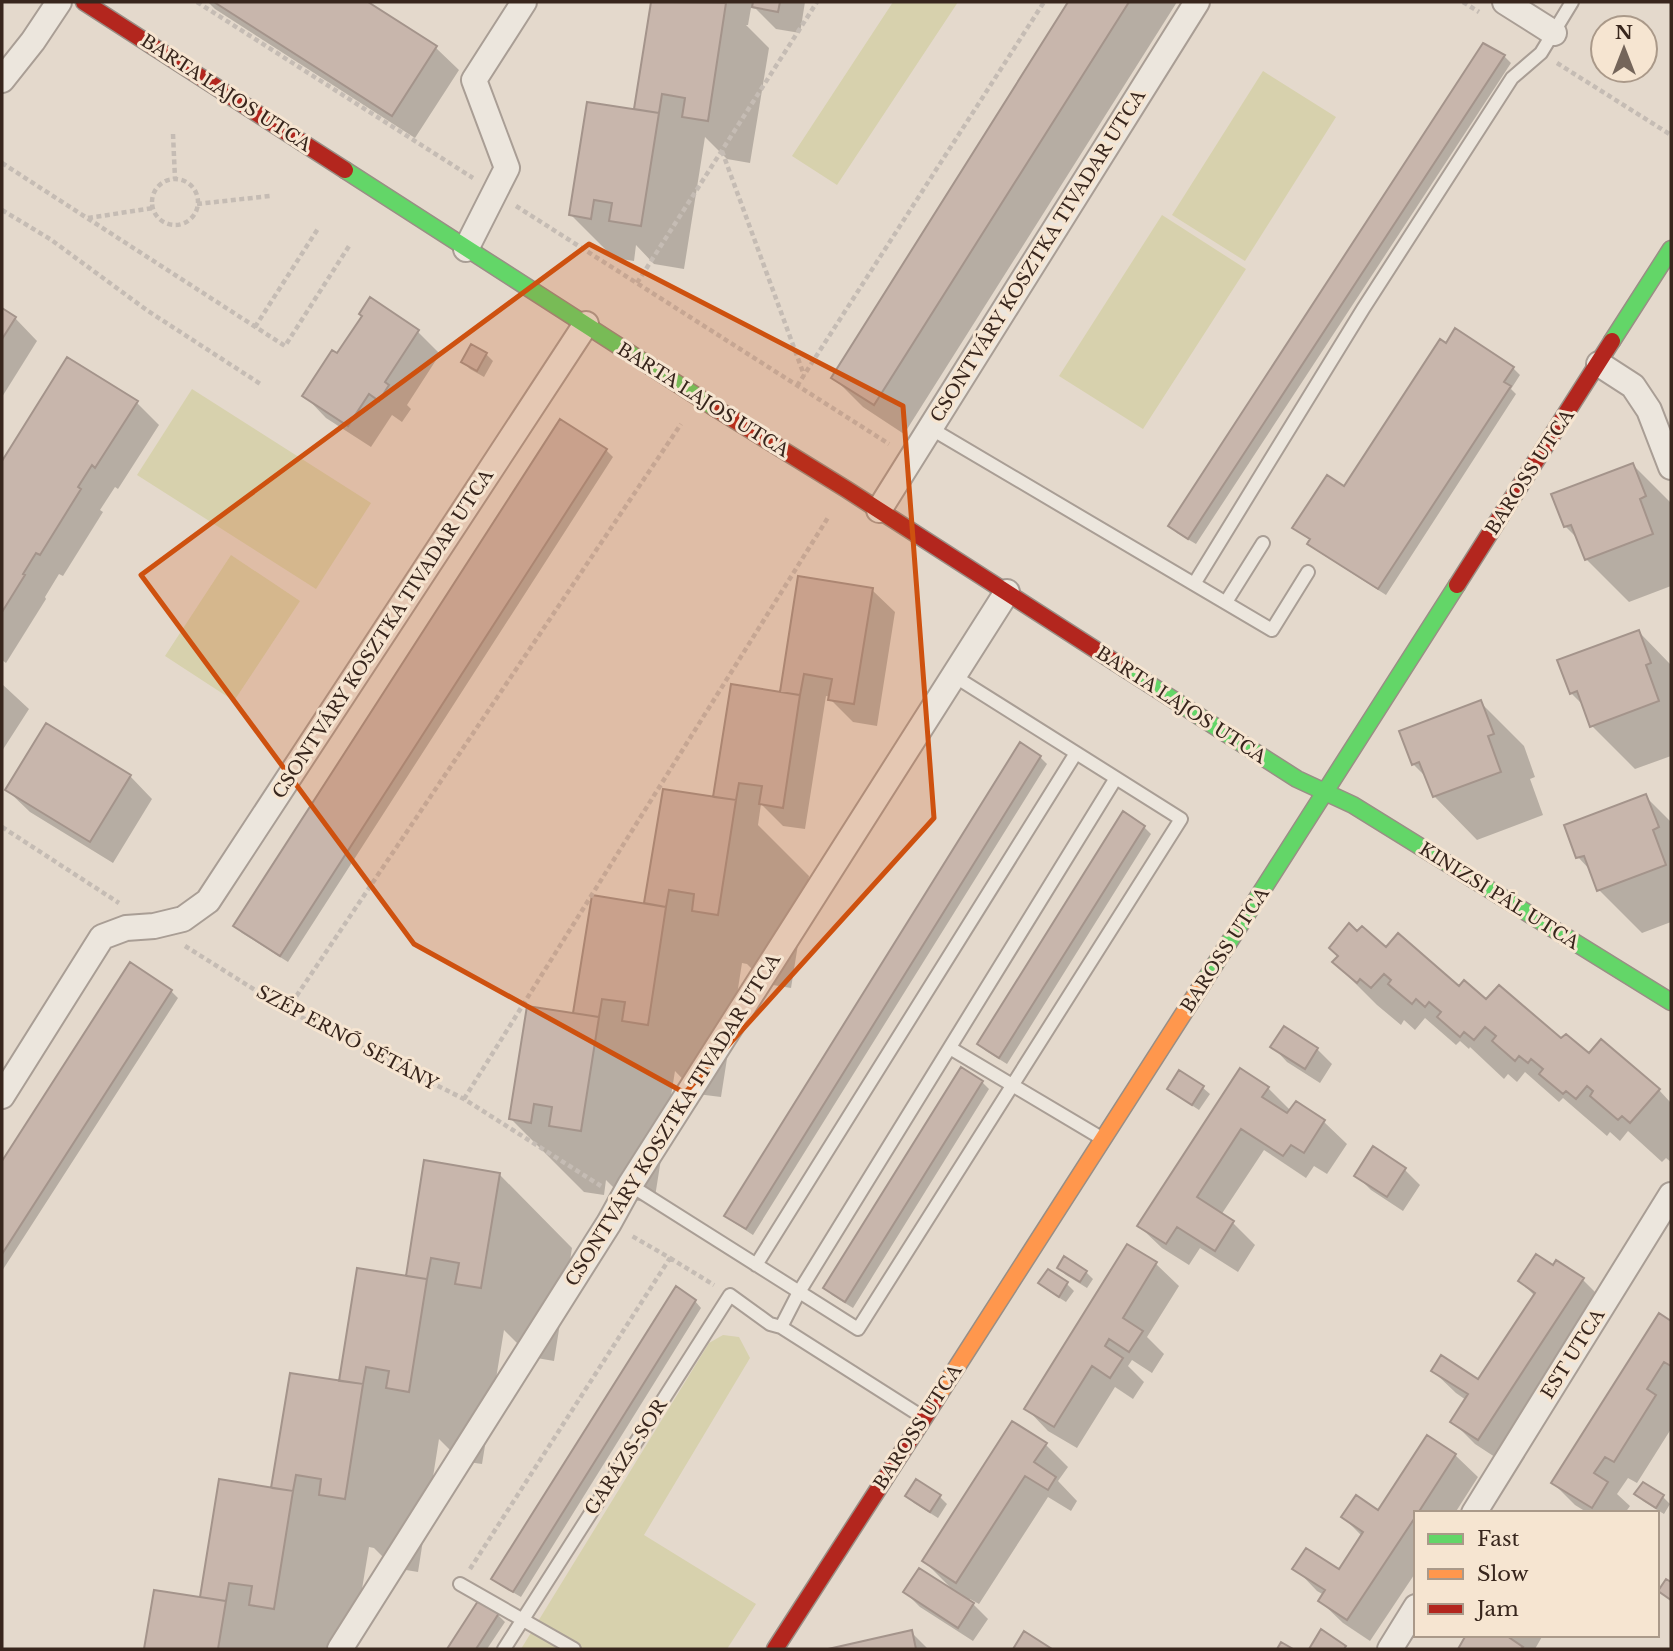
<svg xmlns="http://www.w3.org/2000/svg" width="1673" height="1651" viewBox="0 0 1673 1651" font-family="'Libre Baskerville',serif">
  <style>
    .green { fill: #d7d1ad }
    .shadow { fill: #0003 }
    .building { fill: #c8b6ac; stroke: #a4948b; stroke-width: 2 }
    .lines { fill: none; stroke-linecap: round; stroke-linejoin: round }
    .lane-casing { stroke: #a99e95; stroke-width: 16 }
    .street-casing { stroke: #a99e95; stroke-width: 28 }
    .fast-casing { stroke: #998e85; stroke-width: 19 }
    .slow-casing { stroke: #998e85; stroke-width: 19 }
    .jam-casing { stroke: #998e85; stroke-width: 19 }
    .path { stroke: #c5bcb4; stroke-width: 4.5; stroke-dasharray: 5 3.5; stroke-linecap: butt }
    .lane { stroke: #ece6dd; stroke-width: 12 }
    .street { stroke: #ece6dd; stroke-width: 24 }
    .fast { stroke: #63d668; stroke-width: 16 }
    .slow { stroke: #ff974d; stroke-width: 16 }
    .jam { stroke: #b3261e; stroke-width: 16 }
    .marked { fill: #ce510f; fill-opacity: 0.2; stroke: #ce510f; stroke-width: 5; stroke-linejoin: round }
    .labels { text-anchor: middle; stroke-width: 6; stroke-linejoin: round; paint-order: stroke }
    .street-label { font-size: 18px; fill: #38261d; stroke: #f6e5d1 }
  </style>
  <rect width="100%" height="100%" fill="#e4d9cc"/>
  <path class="green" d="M893,2H958L837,185L792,156Z
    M1263,71L1336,117L1245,261L1172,215Z
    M1162,215L1246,269L1143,429L1059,376Z
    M192,389L371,503L316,589L137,475Z
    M231,555L300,601L234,701L165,656Z
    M723,1335L739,1337L750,1358L644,1535L756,1604L727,1649H521L709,1343Z"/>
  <path class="shadow" d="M208,2H365L436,48L459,70L415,138L215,9Z
    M653,2H805L800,33L776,29L756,9L751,8L748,25H746L769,48L750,163L727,159L705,137L684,269L654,264L636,245L634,261L614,258L571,215L635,111Z
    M1070,2H1177L904,434L863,407L833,377Z
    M1504,56L1511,63L1196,544L1177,533L1170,526Z
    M2,310L15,318L37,341L2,397Z
    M418,332L440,354L407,405L411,409L402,422L392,415L371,447L326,418L304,395L337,356Z
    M486,354L493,361L484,377L470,369L463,362Z
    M67,359L137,403L159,425L118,489L115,487L100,510L103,512L63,576L59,574L45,597L46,599L6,663L2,660V464Z
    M1513,368L1520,375L1511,389L1516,394L1386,595L1316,550L1309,544L1311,541L1294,528L1345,488Z
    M606,450L613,457L288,962L242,933L235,926Z
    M1633,465L1671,503V586L1629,602L1586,559L1579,540L1565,526Z
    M872,590L895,612L877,726L853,722L830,699L831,697L826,696L805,829L783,826L761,804L758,825L809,876L791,988L767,984L747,964L742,963L721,1097L697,1094L675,1071L654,1203L625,1199L606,1180L604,1195L584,1192L511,1119L575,1015L594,897L646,905L664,791L714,799L781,694Z
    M1639,632L1671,665V756L1635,769L1592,726L1585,707L1571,693Z
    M2,684L29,709L2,751Z
    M1481,703L1524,746L1535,777L1530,779L1543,815L1477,840L1434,796L1427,778L1413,764Z
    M1040,757L1047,764L753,1235L733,1222L727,1215Z
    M130,776L152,799L113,863L30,812L7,790Z
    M1645,796L1671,822V922L1642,933L1599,890L1591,871L1578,857Z
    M1144,827L1151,834L1007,1064L986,1051L979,1044Z
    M1357,933L1589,1056L1659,1090L1671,1103V1162L1666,1158L1662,1162L1628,1131L1620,1141L1610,1132L1607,1136L1563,1098L1559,1102L1525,1072L1517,1082L1508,1074L1504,1079L1470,1047L1469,1049L1460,1041L1456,1045L1425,1018L1415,1030L1404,1020L1401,1025L1377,1005L1334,962Z
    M130,965L171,991L178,998L2,1271V1164Z
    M1285,1028L1317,1049L1332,1064L1320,1083L1287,1062L1273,1047Z
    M982,1082L989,1089L853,1308L832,1295L825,1288Z
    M1169,1088H1203L1210,1094L1199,1110L1176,1095Z
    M1268,1088L1291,1111L1296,1104L1324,1122L1347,1144L1327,1174L1314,1166L1306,1178L1264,1150L1221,1215L1233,1223L1255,1245L1238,1272L1200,1248L1189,1265L1162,1248L1139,1226Z
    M1373,1149L1405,1170L1420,1185L1403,1211L1371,1190L1356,1175Z
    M499,1174L572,1248L554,1361L531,1357L504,1330L482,1464L461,1461L439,1439L418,1572L394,1568L374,1548L369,1547L352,1649H146L155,1592L201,1599L220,1481L273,1490L408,1278Z
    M1128,1246L1156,1264L1179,1286L1147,1337L1164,1354L1152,1373L1132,1360L1128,1366L1144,1382L1133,1399L1115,1387L1077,1448L1048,1431L1026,1408Z
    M1553,1267L1582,1279L1605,1302L1501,1461L1475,1444L1452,1421L1466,1400L1456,1393L1433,1371L1478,1381L1535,1296L1520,1281Z
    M1059,1268L1086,1272L1093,1279L1087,1288L1066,1275Z
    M1040,1283L1067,1284L1074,1291L1066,1302L1047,1290Z
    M695,1301L701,1308L521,1597L500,1585L494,1578Z
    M1659,1316L1671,1323V1409L1670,1411L1671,1412V1429L1637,1483L1628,1478L1617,1494L1630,1506L1625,1513H1588L1575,1505L1553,1483Z
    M1427,1437L1455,1455L1478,1477L1455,1513H1416V1572L1370,1641L1343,1623L1320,1601L1324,1595L1317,1591L1295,1568L1339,1572L1362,1536L1343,1517L1378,1512Z
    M1046,1445L1068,1467L1058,1481L1077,1501L1071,1511L1048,1497L979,1604L970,1599L969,1600L988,1619L973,1641L920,1607L905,1592L950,1590L951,1588L924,1561Z
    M916,1481L940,1497L947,1504L938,1518L914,1503L907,1496Z
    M1643,1484L1663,1497L1670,1504L1664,1514L1643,1501L1637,1494Z
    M478,1604L498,1615L505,1622L487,1649H449Z
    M911,1632L928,1649H836Z
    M1469,1635H1543L1535,1649H1460Z"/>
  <path class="building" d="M214,2H368L437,46L392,116Z
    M651,2L726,3L708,121L682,117L685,98L662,94L659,113L634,109Z
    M753,2H780L778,12L752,7Z
    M1068,2H1129L874,405L831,378Z
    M1483,43L1505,55L1188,539L1168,526Z
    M587,102L659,113L641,226L609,221L612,203L594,200L591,219L569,215Z
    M370,297L419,330L385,382L389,385L379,401L369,394L348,426L302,396L332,350L337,353L362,316L359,314Z
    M2,308L16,317L2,339Z
    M1455,328L1514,367L1504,382L1511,386L1378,589L1307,544L1310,539L1292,528L1327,475L1344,486L1440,339L1446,343Z
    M471,344L487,353L477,371L461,362Z
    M67,357L138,401L95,468L92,465L78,487L81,489L40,555L36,553L23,574L25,575L2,612V461Z
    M560,419L607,449L280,956L233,926Z
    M1633,463L1646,496L1640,499L1653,534L1585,560L1571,525L1564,527L1551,494Z
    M798,576L873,588L854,704L828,700L832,679L804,674L800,695L780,692Z
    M1639,630L1651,663L1646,665L1659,701L1590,727L1577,691L1570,694L1557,660Z
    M731,684L800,695L783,808L759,804L762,786L739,783L736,800L713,797Z
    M1481,700L1494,734L1488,736L1501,772L1433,797L1419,762L1412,765L1399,731Z
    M46,723L131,775L90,842L5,790Z
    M1020,742L1041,756L746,1229L724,1216Z
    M663,789L736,800L718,915L692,911L694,894L669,890L666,907L644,903Z
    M1646,794L1659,827L1653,830L1666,865L1597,891L1584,856L1576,858L1564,825Z
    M1123,811L1145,826L999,1058L977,1044Z
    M592,895L666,907L648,1025L622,1021L625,1002L602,999L599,1017L573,1013Z
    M1349,923L1357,931L1362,926L1386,947L1398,933L1459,986L1464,980L1486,999L1499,985L1561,1038L1566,1034L1589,1053L1601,1039L1660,1089L1630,1123L1622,1116L1618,1120L1590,1096L1593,1091L1587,1086L1576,1099L1566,1091L1563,1094L1539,1074L1543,1069L1531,1059L1528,1063L1519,1056L1515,1061L1492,1041L1496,1036L1485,1027L1474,1040L1464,1032L1460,1037L1437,1017L1441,1012L1429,1002L1425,1007L1416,999L1412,1004L1388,984L1391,980L1384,974L1371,988L1360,979L1357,983L1332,962L1338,956L1329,948Z
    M130,962L172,990L2,1254V1161Z
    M527,1006L599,1017L581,1131L549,1126L552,1107L534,1104L531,1123L509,1119Z
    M1284,1026L1318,1048L1305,1069L1270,1047Z
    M961,1067L983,1081L845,1302L823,1288Z
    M1240,1068L1269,1087L1262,1097L1287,1113L1296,1101L1325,1120L1304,1153L1291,1145L1283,1156L1241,1129L1197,1197L1234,1221L1215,1251L1177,1227L1166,1244L1137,1226Z
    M1179,1070L1204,1086L1192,1105L1167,1089Z
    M1373,1146L1406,1168L1387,1197L1354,1176Z
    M424,1160L500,1173L481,1288L455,1284L459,1263L431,1258L427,1279L406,1276Z
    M1127,1244L1157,1262L1123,1318L1143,1331L1129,1352L1109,1339L1105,1346L1123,1358L1110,1378L1092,1366L1054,1427L1024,1409Z
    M1536,1254L1553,1265L1556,1260L1584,1278L1478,1440L1450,1422L1468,1394L1431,1371L1441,1355L1478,1379L1535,1293L1518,1281Z
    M1064,1256L1087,1271L1080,1282L1057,1268Z
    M357,1268L427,1279L409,1392L386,1388L389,1371L366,1367L363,1384L339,1381Z
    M1048,1269L1068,1282L1059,1297L1038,1283Z
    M676,1286L696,1300L513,1592L491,1579Z
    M1659,1313L1671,1321V1366L1664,1362L1647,1389L1656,1395L1614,1462L1605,1457L1594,1473L1608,1482L1592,1508L1551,1483Z
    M290,1373L363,1384L345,1499L319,1495L321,1479L296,1475L293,1491L271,1488Z
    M1012,1421L1047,1443L1034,1462L1056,1477L1048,1490L1025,1476L956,1583L922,1561Z
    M1427,1435L1456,1454L1418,1513H1416V1516L1347,1620L1318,1601L1325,1590L1292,1569L1306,1548L1339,1569L1363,1532L1341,1517L1356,1495L1378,1510Z
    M219,1479L293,1491L274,1609L249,1605L252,1586L229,1583L226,1601L200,1597Z
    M916,1479L941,1495L930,1512L905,1496Z
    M1643,1482L1664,1495L1656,1508L1634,1494Z
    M919,1568L974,1603L958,1628L903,1592Z
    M1666,1579L1671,1582V1600L1658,1591Z
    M154,1590L226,1601L218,1649H144Z
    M478,1601L499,1613L476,1649H447Z
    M1321,1629L1346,1646L1344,1649H1309Z
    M912,1630L916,1649H828Z
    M1024,1631L1052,1649H1013Z
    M1466,1635H1507V1636L1523,1647L1521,1649H1458Z
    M1281,1642L1293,1649H1277Z"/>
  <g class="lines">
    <g class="lane-casing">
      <path id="lane" d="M930,428L1194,584L1363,309L1512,78L1541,53L1572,2
        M1194,584L1272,630L1308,572
        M1226,602L1263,543
        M950,1048L1103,1139
        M630,1185L858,1329L1181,819L954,676
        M756,1265L1076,753
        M781,1327L799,1292L1116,778
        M460,1584L574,1649
        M504,1649L730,1295L770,1324L781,1327L921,1416"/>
    </g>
    <g class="street-casing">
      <path id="street" d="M1505,2L1554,33
        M2,80L33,41L59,2
        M466,249L507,168L474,80L524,2
        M1599,364L1633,386L1649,410L1671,467
        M879,510L1197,2
        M2,1096L102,937L126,928L154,926L183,919L208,901L586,324
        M1474,1513L1671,1195
        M340,1649L609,1223L630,1185L1007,592
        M1390,1649L1416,1607"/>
    </g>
    <g class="fast-casing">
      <path id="fast" d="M345,170L715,408
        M1612,341L1671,249
        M1124,668L1297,779L1353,805L1671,1002
        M1205,980L1457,585"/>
    </g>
    <g class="slow-casing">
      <path id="slow" d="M935,1401L1205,980"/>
    </g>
    <g class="jam-casing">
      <path id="jam" d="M84,2L345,170
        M715,408L846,489L1124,668
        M1457,585L1612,341
        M775,1649L935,1401"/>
    </g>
    <path class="path" d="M197,2L473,178
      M1463,2L1479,12
      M1557,63L1671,135
      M173,134L175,179
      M722,151L804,375
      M2,163L285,346L349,246
      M152 202a23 23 0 1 1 46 0a23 23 0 1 1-46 0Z
      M197,204L270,196
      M516,206L889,444
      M2,210L50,239L148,311L262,385
      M88,218L153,208
      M637,283L817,2
      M255,327L319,227
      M797,386L1044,2
      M2,827L119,903
      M185,946L287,1010L464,1099L601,1186
      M287,1010L681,424
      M464,1099L829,516
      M670,1258L714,1285
      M470,1569L670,1258L632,1236"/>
    <use href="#lane" class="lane"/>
    <use href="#street" class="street"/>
    <use href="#fast" class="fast"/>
    <use href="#slow" class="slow"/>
    <use href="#jam" class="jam"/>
  </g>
  <path class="marked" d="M589,244L903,406L934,818L685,1093L414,944L141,575Z"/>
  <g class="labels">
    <g class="street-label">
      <text transform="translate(226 93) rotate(33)" y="6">BARTA LAJOS UTCA</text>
      <text transform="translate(1038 256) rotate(-58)" y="6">CSONTVÁRY KOSZTKA TIVADAR UTCA</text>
      <text transform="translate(703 400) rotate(32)" y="6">BARTA LAJOS UTCA</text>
      <text transform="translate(1530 472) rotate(-57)" y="6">BAROSS UTCA</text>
      <text transform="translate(383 634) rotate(-57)" y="6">CSONTVÁRY KOSZTKA TIVADAR UTCA</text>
      <text transform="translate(1181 705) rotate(33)" y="6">BARTA LAJOS UTCA</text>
      <text transform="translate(1499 896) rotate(32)" y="6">KINIZSI PÁL UTCA</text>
      <text transform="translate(1225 950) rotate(-57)" y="6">BAROSS UTCA</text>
      <text transform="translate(347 1038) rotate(28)" y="6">SZÉP ERNŐ SÉTÁNY</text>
      <text transform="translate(673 1120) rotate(-58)" y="6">CSONTVÁRY KOSZTKA TIVADAR UTCA</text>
      <text transform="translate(1573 1354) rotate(-58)" y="6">EST UTCA</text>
      <text transform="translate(918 1427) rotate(-57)" y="6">BAROSS UTCA</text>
      <text transform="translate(626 1457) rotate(-57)" y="6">GARÁZS-SOR</text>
    </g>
  </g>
  <rect width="1673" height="1651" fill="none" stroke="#38261d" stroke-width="7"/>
  <rect x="1414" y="1511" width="245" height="126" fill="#f6e5d1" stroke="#aa9989" stroke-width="2"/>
  <rect x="1428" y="1534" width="35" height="10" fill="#63d668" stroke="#aa9989" stroke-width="2"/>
  <text x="1477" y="1546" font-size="21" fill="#38261d">Fast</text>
  <rect x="1428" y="1569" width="35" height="10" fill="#ff974d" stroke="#aa9989" stroke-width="2"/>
  <text x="1477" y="1581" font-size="21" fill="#38261d">Slow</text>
  <rect x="1428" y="1604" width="35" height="10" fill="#b3261e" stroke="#aa9989" stroke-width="2"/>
  <text x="1477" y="1616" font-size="21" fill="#38261d">Jam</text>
  <g transform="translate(1624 49)"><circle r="33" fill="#f6e5d1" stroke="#aa9989" stroke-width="2"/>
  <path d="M0-5L12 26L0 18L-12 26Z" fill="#74655a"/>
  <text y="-10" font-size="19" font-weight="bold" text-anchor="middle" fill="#38261d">N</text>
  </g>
</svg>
